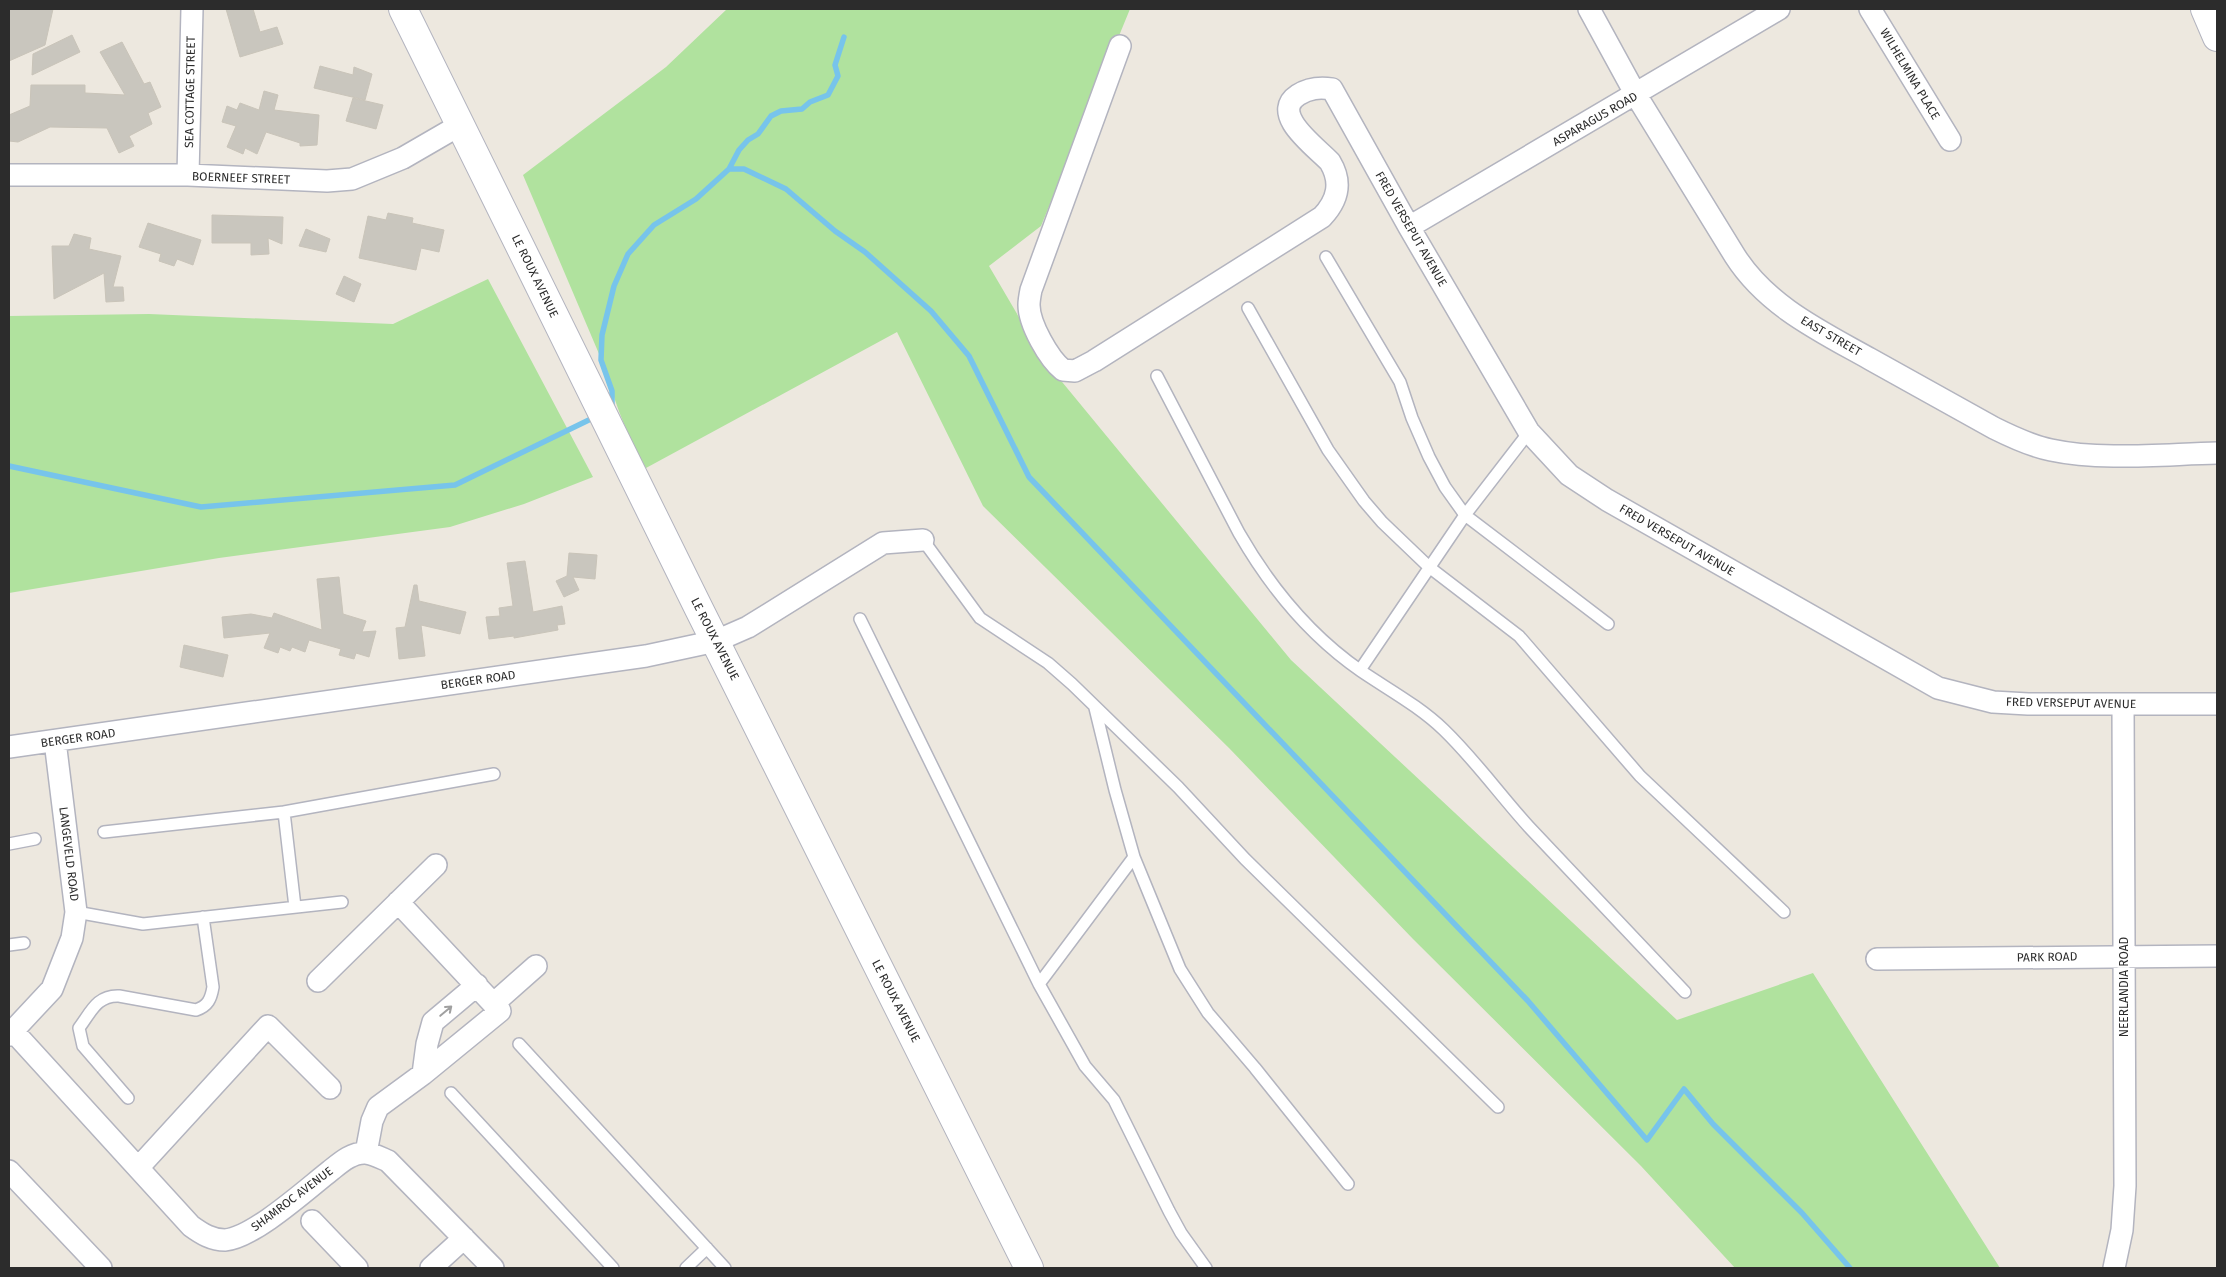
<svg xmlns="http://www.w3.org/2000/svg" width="2226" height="1277" viewBox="0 0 2226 1277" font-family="'Fira Sans',sans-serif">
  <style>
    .green { fill: #b0e29e }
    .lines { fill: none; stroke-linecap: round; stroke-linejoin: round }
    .stream { stroke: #77c4eb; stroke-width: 5.5 }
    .building { fill: #c9c6be; stroke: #c9c4b9 }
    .service-casing { stroke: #b3b4bf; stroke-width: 14 }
    .minor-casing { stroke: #b3b4bf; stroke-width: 24 }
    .secondary-casing { stroke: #b3b4bf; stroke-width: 30 }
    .service { stroke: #fff; stroke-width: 11 }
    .minor { stroke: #fff; stroke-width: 21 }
    .secondary { stroke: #fff; stroke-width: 28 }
    .oneway { stroke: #a0a0a0 }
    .labels { text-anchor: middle; stroke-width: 4.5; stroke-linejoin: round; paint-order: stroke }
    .street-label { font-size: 12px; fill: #2c2c2c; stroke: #fff }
  </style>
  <rect width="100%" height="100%" fill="#ede8df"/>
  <path class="green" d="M727,9H1130L1041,226L989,266L1044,360L1291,660L1677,1020L1813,973L2000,1268H1735L1641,1166L1413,939L1229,748L983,506L897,332L646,468C629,438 616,409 608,375L523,175L666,67Z
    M488,279L593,477L524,504L450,527L219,558L9,593V316L149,314L393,324Z"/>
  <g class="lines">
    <path class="stream" d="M729,169L739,150L748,140L758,134L771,116L781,111L802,109L810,102L828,95L838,76L835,65L844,37
      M612,408V391L601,360L602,335L614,286L628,254L654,225L696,199L729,169H744L786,189L835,231L865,252L931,311L969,356L1029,477L1528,1001L1647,1140L1684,1089L1713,1124L1802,1213L1850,1268
      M9,466L201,507L455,485L595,417"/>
  </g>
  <path class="building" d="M9,9H53L45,45L9,61Z
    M226,9H253L260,32L277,27L283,44L240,57Z
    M72,35L80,52L32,75L33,54Z
    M122,42L144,84L150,82L161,107L148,113L152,124L129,136L134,146L119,153L107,128L50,127L18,142L9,141V115L30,106L31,85H85V93L125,95L100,52Z
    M320,66L353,75L354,67L372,74L365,100L314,88Z
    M264,91L278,95L274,110L319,115L317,145L300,146V143L266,132L257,154L245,148L243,154L227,147L236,126L222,122L227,106L237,110L240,103L259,110Z
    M353,98L383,105L376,129L346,121Z
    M388,213L413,218L412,223L444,230L439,252L421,248L416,270L359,258L368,216L386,220Z
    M212,215L283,217L282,244L268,238L269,254L251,255V243H212Z
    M148,223L201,240L193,265L177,259L174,266L159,261L161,254L139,247Z
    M306,229L330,239L326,252L299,246Z
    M74,234L91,238L89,249L121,256L113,287H123L124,301L106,302L104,273L54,299L52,246H69Z
    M344,276L361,284L354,302L336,294Z
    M569,553L597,555L595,579L573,577L579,590L564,597L556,581L567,576Z
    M525,561L533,612L562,606L565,624L557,625L558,630L514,638V636L489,639L486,617L500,616L499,608L513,606L507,563Z
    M339,577L343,614L366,621L362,632L376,631L369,657L356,653L354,659L339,655L341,649L309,640L305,652L292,647L290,651L280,647L278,653L264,648L270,633L224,638L222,617L251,614L272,618L274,613L322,630L317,579Z
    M414,585H417L419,601L466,612L460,634L421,625L425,656L399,659L396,628L405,627Z
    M184,645L228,655L223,677L180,667Z"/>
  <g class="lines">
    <g class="service-casing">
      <path id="service" d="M1326,257L1400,382L1412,418L1429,457L1445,487L1465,515L1608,624
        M1248,308L1328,450L1364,501L1382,522L1429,567L1519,636L1640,776L1784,912
        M1157,376L1239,533C1270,587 1309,635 1361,671C1389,690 1419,706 1444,730C1475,760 1500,795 1529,827C1581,882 1633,937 1685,992
        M923,540L980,618L1048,663L1072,684L1178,787L1245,859L1498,1107
        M860,619L1039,984L1085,1066L1114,1100L1169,1211L1181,1233L1206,1268
        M1360,670L1465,515L1529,432
        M1095,708L1115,790L1134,857L1180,969L1208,1013L1255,1068L1348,1184
        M284,812L494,774
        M104,832L284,812L295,907
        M9,844L35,839
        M76,912L143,924L342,902
        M9,945L24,943
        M1039,984L1134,857
        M519,1044L725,1268
        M451,1093L613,1268
        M128,1098L83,1046L79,1028C91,1012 97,995 119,996L196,1010C208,1006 211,999 213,987L203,917
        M686,1268L707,1248"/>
    </g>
    <g class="minor-casing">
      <path id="minor" d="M1589,9L1636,95L1735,256C1767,306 1820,331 1870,359C1911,382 1953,405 1994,428C2012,437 2031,446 2051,450C2102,461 2166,454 2217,453
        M1870,9L1950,140
        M1120,46L1031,290C1030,295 1029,300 1029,305C1029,324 1049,359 1063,370L1075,371L1094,361L1322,217C1338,200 1342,182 1330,162C1316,147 1269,114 1298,95C1309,88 1319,87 1332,89L1409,227L1529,432L1569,475L1607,500L1938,688L1993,702L2028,704H2217
        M9,175H188L327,181L352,179L403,158L460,125
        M188,175L192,9
        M1409,227L1779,9
        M9,747L646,656L716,641L748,627L883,543L923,540
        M1877,959L2217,956
        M318,981L436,865
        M493,1004L536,966
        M13,1031L191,1226C202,1234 212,1240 225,1240C253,1238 307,1189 330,1171C340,1163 352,1152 366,1153C374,1154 381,1158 388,1161L493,1268
        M9,1035L52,989L72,938L76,912L55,741
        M423,1074L427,1044L433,1022L477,985
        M366,1153L372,1121L378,1107L423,1074L500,1011L398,902
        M138,1168L268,1026L330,1088
        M9,1171L101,1268
        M312,1221L357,1268
        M431,1268L464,1238
        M2114,1268L2122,1230L2125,1186L2123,704"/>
    </g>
    <g class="secondary-casing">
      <path id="secondary" d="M403,9L699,609L1029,1268
        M2205,9L2217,37"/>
    </g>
    <use href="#service" class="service"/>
    <use href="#minor" class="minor"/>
    <use href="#secondary" class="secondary"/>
  </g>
  <defs><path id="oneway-shaft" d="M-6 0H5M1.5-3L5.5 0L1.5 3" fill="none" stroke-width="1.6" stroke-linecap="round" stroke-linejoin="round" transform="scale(1.25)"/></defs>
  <use class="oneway" href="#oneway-shaft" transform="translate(446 1011) rotate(-40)"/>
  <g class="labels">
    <g class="street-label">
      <text transform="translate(1910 74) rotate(59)" y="4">WILHELMINA PLACE</text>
      <text transform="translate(190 92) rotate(-89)" y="4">SEA COTTAGE STREET</text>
      <text transform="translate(1595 119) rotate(-30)" y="4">ASPARAGUS ROAD</text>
      <text transform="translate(241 178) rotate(2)" y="4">BOERNEEF STREET</text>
      <text transform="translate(1411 229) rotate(60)" y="4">FRED VERSEPUT AVENUE</text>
      <text transform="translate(535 276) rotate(64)" y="4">LE ROUX AVENUE</text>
      <text transform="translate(1831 336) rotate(30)" y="4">EAST STREET</text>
      <text transform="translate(1677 540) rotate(30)" y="4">FRED VERSEPUT AVENUE</text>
      <text transform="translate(715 639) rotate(63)" y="4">LE ROUX AVENUE</text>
      <text transform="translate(478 680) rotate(-8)" y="4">BERGER ROAD</text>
      <text transform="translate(2071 703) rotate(1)" y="4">FRED VERSEPUT AVENUE</text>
      <text transform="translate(78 738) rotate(-8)" y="4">BERGER ROAD</text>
      <text transform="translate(69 854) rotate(83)" y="4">LANGEVELD ROAD</text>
      <text transform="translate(2047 957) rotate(-1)" y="4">PARK ROAD</text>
      <text transform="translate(2124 987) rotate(-90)" y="4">NEERLANDIA ROAD</text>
      <text transform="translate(896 1001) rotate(63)" y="4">LE ROUX AVENUE</text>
      <text transform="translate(292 1199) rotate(-37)" y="4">SHAMROC AVENUE</text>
    </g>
  </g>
  <rect width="2226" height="1277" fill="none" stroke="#2c2c2c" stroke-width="20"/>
</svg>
